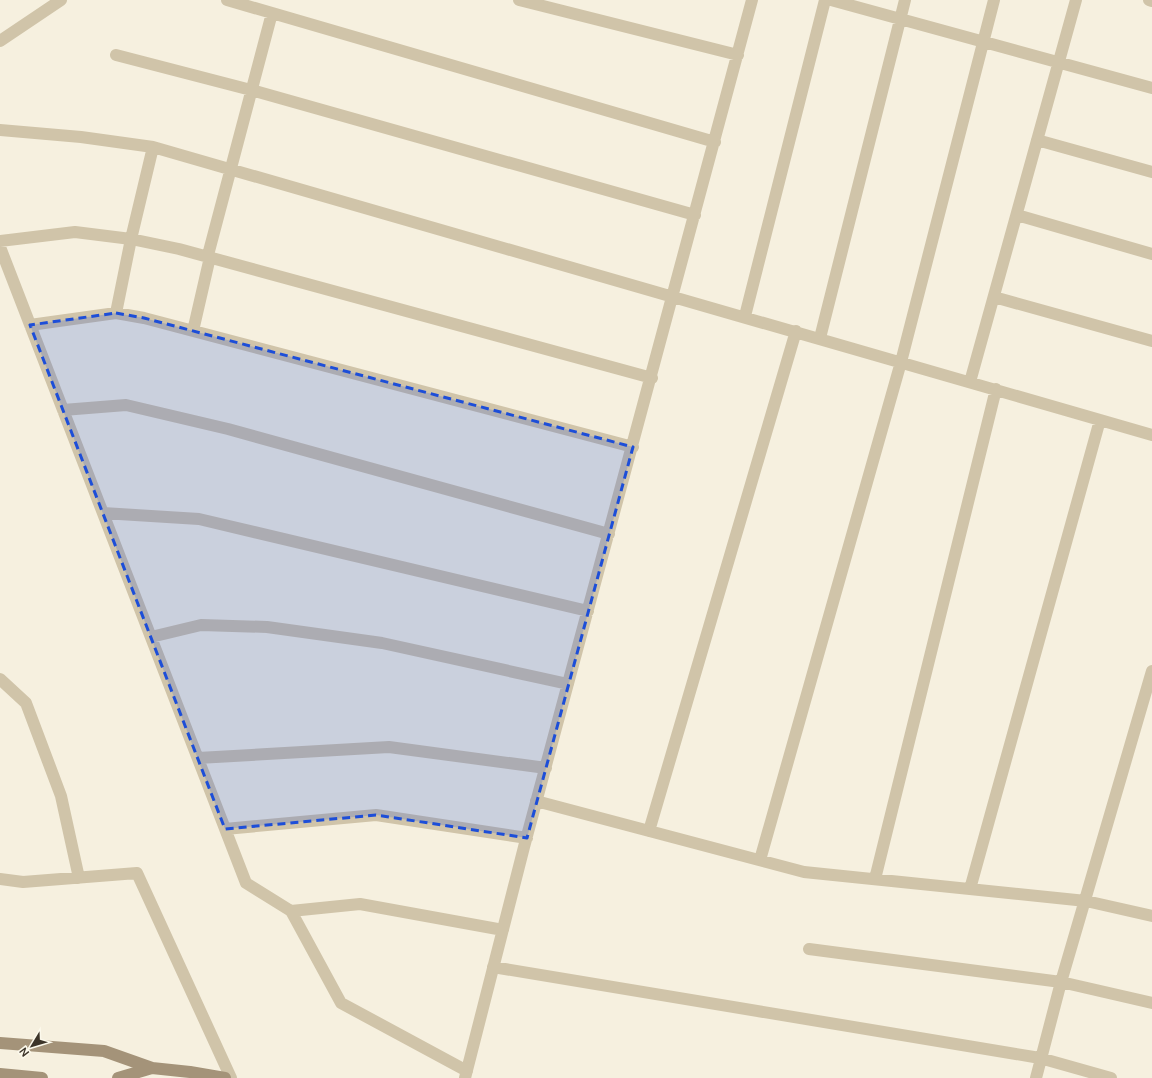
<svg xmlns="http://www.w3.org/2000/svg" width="1152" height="1078" viewBox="0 0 1152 1078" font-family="Manrope,sans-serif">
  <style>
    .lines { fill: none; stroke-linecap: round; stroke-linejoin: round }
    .street { stroke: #d0c4a9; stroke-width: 12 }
    .secondary { stroke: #a49379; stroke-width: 12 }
    .marked { fill: #1d4ed8; fill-opacity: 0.2; stroke: #1d4ed8; stroke-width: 3; stroke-dasharray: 8 5; stroke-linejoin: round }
  </style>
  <rect width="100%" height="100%" fill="#f6f0df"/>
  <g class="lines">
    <path class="street" d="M227,0L715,142
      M519,0L738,55
      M831,0L1152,88
      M1149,0L1152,1
      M0,41L61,0
      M116,55L251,90L695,215
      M0,130L81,137L153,147L1152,435
      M1037,140L1152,172
      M1017,215L1152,254
      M0,241L75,232L131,239L179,249L652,378
      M0,247L246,883L291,911L341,1003L467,1071
      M994,297L1152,341
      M116,313L131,239L153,147
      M745,316L825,0
      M30,325L116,313L144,318L633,447
      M193,331L210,257L208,255L272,13
      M820,338L905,0
      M970,382L1076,0
      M63,410L126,405L228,429L609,534
      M103,513L199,519L588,611
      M151,637L201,625L267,627L382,643L568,684
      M0,679L26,703L61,796L79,878
      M198,758L389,747L546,768
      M536,801L804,872L1086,901L1152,916
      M225,829L376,815L527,838
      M649,831L796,331
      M760,860L901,362L994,0
      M0,879L23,882L137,873L231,1078
      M875,879L996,389
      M970,889L1100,420
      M291,911L360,904L503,930
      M809,949L1061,982L1152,1003
      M493,967L1040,1058L1111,1078
      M465,1078L524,847L752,0
      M1036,1078L1061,982L1152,671"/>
    <path class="secondary" d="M0,1043L104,1051L152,1068L190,1072L225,1078
      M0,1074L42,1078
      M118,1078L152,1068"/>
  </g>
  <path class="marked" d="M116,313L144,318L633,447L527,838L376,815L225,829L30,325Z"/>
  <g transform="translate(32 1046) rotate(232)" stroke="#fcf9ec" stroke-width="3" paint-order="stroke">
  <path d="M0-3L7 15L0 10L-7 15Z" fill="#3c3429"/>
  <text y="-6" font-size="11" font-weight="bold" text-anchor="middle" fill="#3c3429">N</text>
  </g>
</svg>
